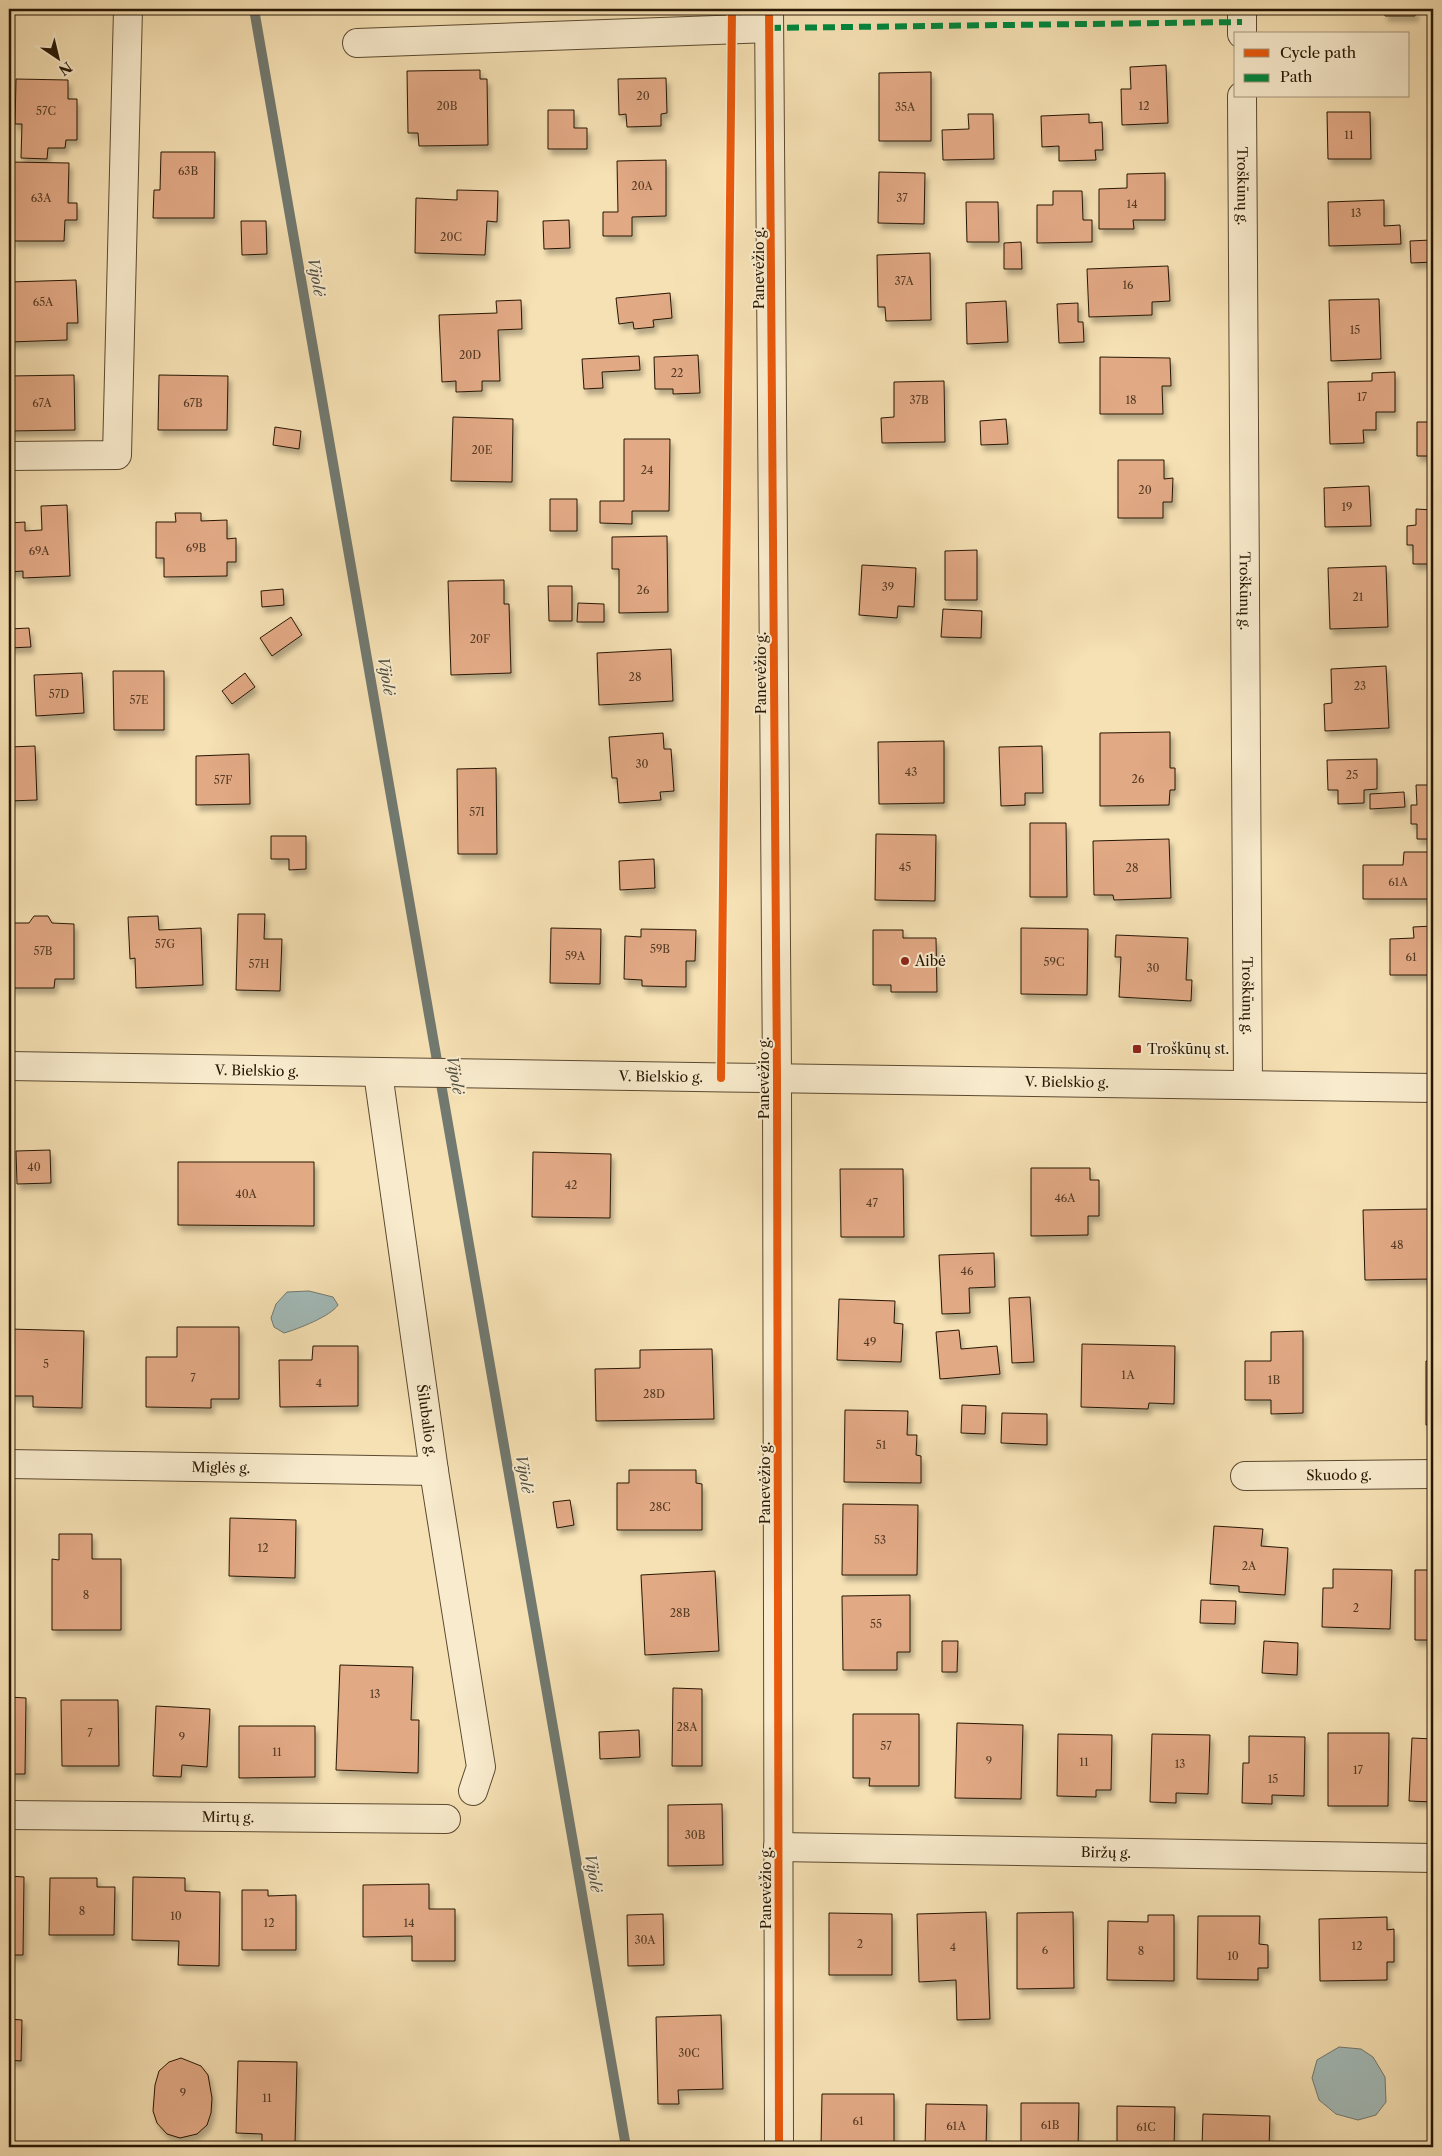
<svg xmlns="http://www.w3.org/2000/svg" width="1442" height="2156" viewBox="0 0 1442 2156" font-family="'Libre Caslon Text',serif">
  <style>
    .water { fill: #a2bbb9; stroke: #717970 }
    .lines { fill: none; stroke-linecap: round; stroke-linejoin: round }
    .stream { stroke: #717970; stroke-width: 10 }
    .building { fill: #e2a985; stroke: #271603; filter: url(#shadow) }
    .minor-casing { stroke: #5b492f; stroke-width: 30 }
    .minor { stroke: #f9ecce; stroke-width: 28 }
    .quiet { stroke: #00873e; stroke-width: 6; stroke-dasharray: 12 6; stroke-linecap: butt }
    .cycleway-casing { stroke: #f9ecce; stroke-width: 11 }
    .cycleway { stroke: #e8590c; stroke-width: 8 }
    .poi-dot { fill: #8f2418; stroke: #f9ecce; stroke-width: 2 }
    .labels { text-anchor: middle; stroke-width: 4; stroke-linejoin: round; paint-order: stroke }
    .number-label { font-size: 11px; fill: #563b24 }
    .street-label { font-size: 14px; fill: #271603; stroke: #f9ecce }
    .poi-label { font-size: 14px; fill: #271603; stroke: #f9ecce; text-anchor: start }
    .water-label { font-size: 15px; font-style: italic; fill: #525043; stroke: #f9ecce }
  </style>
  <defs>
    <filter id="shadow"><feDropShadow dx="3" dy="5.5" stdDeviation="2.5" flood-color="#0004"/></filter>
  </defs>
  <rect width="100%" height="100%" fill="#f6e1b4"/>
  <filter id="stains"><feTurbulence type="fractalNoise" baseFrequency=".004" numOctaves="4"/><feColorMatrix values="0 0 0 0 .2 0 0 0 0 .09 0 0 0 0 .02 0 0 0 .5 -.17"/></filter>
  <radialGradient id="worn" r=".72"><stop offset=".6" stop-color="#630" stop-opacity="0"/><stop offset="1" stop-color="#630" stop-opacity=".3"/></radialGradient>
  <path class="water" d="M309,1291L333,1297L338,1305C331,1316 298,1329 284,1333L274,1327L271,1318L276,1304L287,1292Z
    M1339,2047L1361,2049L1373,2057L1385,2077L1386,2102L1376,2115L1358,2120L1336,2114L1319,2100L1312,2078L1317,2060Z"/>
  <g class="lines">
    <path class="stream" d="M254,9L626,2147"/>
  </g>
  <path class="building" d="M1385,9H1416L1415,16H1385Z
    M1166,65L1168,123L1122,125L1121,89H1131L1130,67Z
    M480,70V79H487L488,145L419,146L418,133H408L407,71Z
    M931,72V141H879V73Z
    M666,78L667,113L661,114V126L627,127L626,114L619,115L618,79Z
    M16,79L68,80V99H77V140H66L65,148H48L47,159L21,158L22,124H15Z
    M548,110H574V128H587V149H548Z
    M1327,112H1370L1371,159H1328Z
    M968,114H993L994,159L943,160L942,130L969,129Z
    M1089,114V123L1102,122L1103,150H1095L1096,160L1059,161V146L1042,147L1041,116Z
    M161,152H215L214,218H153L154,190H160Z
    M666,160V216L632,217V236H603V212H618L617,161Z
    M9,162L69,163L68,203H77V220H65L64,241H13V192L9,193Z
    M879,172L925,173L924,224L878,223Z
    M1165,173V220H1133L1134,229H1099V189L1127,188V174Z
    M457,190L498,191L497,222L487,221L485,255L415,253L416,198L457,200Z
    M1053,191H1082L1083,220H1092V242L1037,243V205H1053Z
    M1384,200V226L1400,225L1401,244L1329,246L1328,202Z
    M966,202H998L999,242H967Z
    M569,220L570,248L544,249L543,221Z
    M241,221H266L267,254L242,255Z
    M1431,240L1433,262L1411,263L1410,241Z
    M1021,242L1022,269H1004V243Z
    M930,253L931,320L886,321L885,307H878L877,255Z
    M1168,266L1170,301L1152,302V315L1089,317L1087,269Z
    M76,280L78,323H67V340L9,342V282Z
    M670,293L672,318L653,320L654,327L634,329L633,322L619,324L616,298Z
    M1379,299L1381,359L1331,361L1329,300Z
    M521,300L522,329L498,330L500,381H482V391L456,392V381L442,382L439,315L497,313L496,301Z
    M1006,301L1008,342L967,344L966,303Z
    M1078,303V322H1083L1084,342L1059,343L1057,304Z
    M698,355L700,393L673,394V389H655L654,357Z
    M639,356L640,370L602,372L603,388L584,389L582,359Z
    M1100,357L1170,358L1171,386H1162L1163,414H1100Z
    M1395,372V412H1376V430H1363L1364,443L1330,444L1328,382L1372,381V373Z
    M74,375L75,430L9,431V376Z
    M159,375L228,376L227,430H158Z
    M944,381L945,442L882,443L881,418L894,417V382Z
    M453,417L513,419L512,482L451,481Z
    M1006,419L1008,444L981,445L980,421Z
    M1417,422H1433V456H1417Z
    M275,427L301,431L299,449L273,445Z
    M624,439H670L669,511H632V524L600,523V501H624Z
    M1118,460H1164V479L1173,478L1172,502H1163V518H1118Z
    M1369,486L1371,526L1325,527L1324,488Z
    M550,499H577V531H550Z
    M67,505L70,576L23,578V571L9,572V523L25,522V531L42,530L41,506Z
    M1416,509L1433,510V564H1413V545H1407V526L1416,525Z
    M175,513H201V521L227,520V539L236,538V562H227V576L164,577V558H156V522H176Z
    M667,536L668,612L619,613V569H612V537Z
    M977,550V600H945V551Z
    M862,565L916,568L914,607L898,606L897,618L859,615Z
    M1386,566L1388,627L1330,629L1328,568Z
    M504,580V604H509L511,673L451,675L448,581Z
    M548,586H572V621H549Z
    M283,589L284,605L262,607L261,591Z
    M578,603L604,604V622H577Z
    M943,609L982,611L981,638L941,637Z
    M291,617L302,635L272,656L260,638Z
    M29,628L31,647L9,648V629Z
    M671,649L673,701L599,705L597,653Z
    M1386,666L1389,728L1325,731L1324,704L1332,703L1331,669Z
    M113,671H164V730H114Z
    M82,673L84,713L36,716L34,675Z
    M245,673L255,687L232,704L222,691Z
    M1170,732V768H1175V790H1170L1169,805L1100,806V733Z
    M663,733L664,749H671L674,791L660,792L661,800L619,803L617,778H612L609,737Z
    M944,741V803L879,804L878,742Z
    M35,746L37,800L9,801V747Z
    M1042,746L1043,793H1025V805L1001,806L999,747Z
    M249,754L250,804L196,805V756Z
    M1377,759V789L1364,790V803L1338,804V790H1328L1327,760Z
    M496,768L497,854H458L457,769Z
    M1416,785H1433V839H1417V824H1411V805H1417Z
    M1404,792L1405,807L1370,809V794Z
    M1030,823H1066L1067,897H1030Z
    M876,834L936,835L935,901L875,900Z
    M271,836H306V869L289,870V859H271Z
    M1169,839L1171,898L1114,900L1113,895H1094L1093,841Z
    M1404,852H1433V899H1363V865H1403Z
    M654,859L655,888L620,890L619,861Z
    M238,914H265L264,939H282L280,991L236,990Z
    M34,916H48L52,923L74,924V979H55L54,988H11L12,923H29Z
    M158,916L159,930L201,928L203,985L136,988L135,958L130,959L128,917Z
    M1433,926V978H1431V975H1390V939L1414,938L1413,927Z
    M551,928L601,929L600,984L550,983Z
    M1021,928L1088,929L1087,995L1021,994Z
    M641,929L696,930L695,961H686V987L642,986V980L624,979L625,936L641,937Z
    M873,930H903V938H936L937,992H891V985H873Z
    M1116,935L1188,938L1186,980H1192L1191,1001L1119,997L1121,957H1115Z
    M50,1150L51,1183L17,1184L16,1151Z
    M533,1152L611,1154L610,1218L532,1217Z
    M178,1162H314V1226L178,1225Z
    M1031,1168H1090V1180H1099V1216H1088V1235L1031,1236Z
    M840,1169H903L904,1237H841Z
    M1429,1209L1431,1279L1365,1280L1363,1210Z
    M994,1253L995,1287L969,1288L970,1313L942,1314L939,1255Z
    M1030,1297L1034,1362L1012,1363L1009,1298Z
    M839,1299L895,1301L894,1323L903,1324L901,1362L837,1360Z
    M177,1327H239V1399H211V1408L146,1407V1357H177Z
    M9,1329L84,1331L82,1408L33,1407V1396H9Z
    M959,1330L961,1349L997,1346L1000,1374L940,1379L936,1332Z
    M1303,1331V1413L1271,1414V1400H1245V1361H1271V1332Z
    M1082,1344L1175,1346L1174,1404L1149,1403L1148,1409L1081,1407Z
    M313,1346H358V1406L280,1407L279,1360H312Z
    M712,1349L714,1419L596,1421L595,1369L640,1368V1350Z
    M1426,1361H1433V1425H1426Z
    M962,1405L986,1406L985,1434L961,1433Z
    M845,1410L908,1411L907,1435H917L916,1455L921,1456V1483L844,1482Z
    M1002,1413L1047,1414V1445L1001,1443Z
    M629,1470H696V1483L702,1484V1530H617V1483H629Z
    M570,1500L574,1525L557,1528L553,1502Z
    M843,1504L918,1505L917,1575H842Z
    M230,1518L296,1520L295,1578L229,1576Z
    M1214,1526L1263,1529L1261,1546L1288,1548L1285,1595L1239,1592V1586L1210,1584Z
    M59,1534H92V1559H121V1630H52V1559L59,1560Z
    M1333,1569L1392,1570L1390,1629L1322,1627L1323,1588H1333Z
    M1415,1570H1433V1640H1415Z
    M715,1571L719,1651L645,1655L641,1575Z
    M910,1595V1652H897V1670H843L842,1596Z
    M1201,1600L1236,1601L1235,1624L1200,1623Z
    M942,1641H958L957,1672H942Z
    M1264,1641L1298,1643L1297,1675L1262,1673Z
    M340,1665L413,1667L411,1720H419L418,1773L336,1770Z
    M673,1688L702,1689V1766H672Z
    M9,1697L26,1698L25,1774H9Z
    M61,1700H118L119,1766H62Z
    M156,1706L210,1709L207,1767L182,1765L181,1777L153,1776Z
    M853,1714H919V1786H869L870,1778H853Z
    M957,1723L1023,1725L1021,1799L955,1798Z
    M239,1726H315V1777L239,1778Z
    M639,1730L640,1757L600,1759L599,1732Z
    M1328,1733H1389L1388,1806H1328Z
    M1058,1734L1112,1735L1111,1790H1096V1797L1057,1796Z
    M1152,1734L1210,1735L1208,1794L1176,1793V1803L1150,1802Z
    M1249,1736L1305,1737L1304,1796L1272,1795V1804L1242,1803L1243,1763H1249Z
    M1412,1738L1433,1739V1802L1409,1801Z
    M722,1804L723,1865L668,1866V1805Z
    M9,1876L24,1877L23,1955H9Z
    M133,1877L185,1878V1891L220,1892L219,1966L178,1965L179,1941L132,1940Z
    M50,1878H97V1887H115L114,1935H49Z
    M429,1884V1909H455V1961H412V1936L363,1937V1885Z
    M242,1890H268V1896L296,1895V1950H242Z
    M986,1912L990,2019L957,2020L956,1980L919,1982L917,1914Z
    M1073,1912L1074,1988L1017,1989V1913Z
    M829,1913L892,1914V1975H829Z
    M663,1914L664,1965L628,1966L627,1915Z
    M1148,1915H1174V1981L1107,1980L1108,1921L1148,1922Z
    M1198,1916H1260L1259,1944L1268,1945V1968H1258V1980L1197,1979Z
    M1387,1917V1930L1394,1929V1962H1387V1980L1320,1981L1319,1919Z
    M721,2015L723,2089L678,2090L679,2104H658L656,2017Z
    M9,2019L22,2020L21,2061L9,2060Z
    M181,2058L201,2066L208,2075L212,2098L211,2113L207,2125L197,2134L180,2138L167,2134L157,2123L153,2111L155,2085L159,2071L169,2062Z
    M238,2061L297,2062L295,2144L262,2143V2134L236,2133Z
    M822,2094H894V2147H821Z
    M1021,2103H1079L1078,2147H1021Z
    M926,2104L987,2105L986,2147H925Z
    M1117,2106L1175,2107L1174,2147H1117Z
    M1203,2114L1270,2116L1269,2147H1202Z"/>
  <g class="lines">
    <g class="minor-casing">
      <g id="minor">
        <path d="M769,9L777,1077L779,2147"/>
        <path d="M1242,34V9"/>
        <path d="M357,43L769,28"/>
        <path id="s1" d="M1242,96L1248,1085"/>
        <path d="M9,456L117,455L128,9"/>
        <path id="s2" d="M9,1066C484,1076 958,1079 1433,1088"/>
        <path id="s3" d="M378,1073L434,1471L481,1767L473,1791"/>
        <path id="s4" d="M9,1464L434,1471"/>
        <path id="s5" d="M1245,1476L1433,1474"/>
        <path id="s6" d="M9,1815L446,1819"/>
        <path id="s7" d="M778,1847L1433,1858"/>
      </g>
    </g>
    <use href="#minor" class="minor"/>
    <path class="quiet" d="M769,28L1242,22"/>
    <g class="cycleway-casing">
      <path id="cycleway" d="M769,9L777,1077L779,2147
        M721,1078L732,9"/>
    </g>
    <use href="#cycleway" class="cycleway"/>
  </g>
  <g class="poi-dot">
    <circle cx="905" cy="961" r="5"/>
    <rect x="1132" y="1044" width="10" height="10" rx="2.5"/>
  </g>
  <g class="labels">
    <g class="number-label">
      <text x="643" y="100">20</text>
      <text x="447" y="110">20B</text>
      <text x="1144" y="110">12</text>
      <text x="905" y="111">35A</text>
      <text x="46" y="115">57C</text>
      <text x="1349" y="139">11</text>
      <text x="188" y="175">63B</text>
      <text x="642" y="190">20A</text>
      <text x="41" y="202">63A</text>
      <text x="902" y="202">37</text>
      <text x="1132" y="208">14</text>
      <text x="1356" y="217">13</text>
      <text x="451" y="241">20C</text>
      <text x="904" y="285">37A</text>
      <text x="1128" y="289">16</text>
      <text x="43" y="306">65A</text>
      <text x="1355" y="334">15</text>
      <text x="470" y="359">20D</text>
      <text x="677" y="377">22</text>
      <text x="1362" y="401">17</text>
      <text x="919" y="404">37B</text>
      <text x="1131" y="404">18</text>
      <text x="42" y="407">67A</text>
      <text x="193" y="407">67B</text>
      <text x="482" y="454">20E</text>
      <text x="647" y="474">24</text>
      <text x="1145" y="494">20</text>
      <text x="1347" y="511">19</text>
      <text x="196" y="552">69B</text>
      <text x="39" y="555">69A</text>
      <text x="888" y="591">39</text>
      <text x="643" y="594">26</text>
      <text x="1358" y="601">21</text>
      <text x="480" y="643">20F</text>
      <text x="635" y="681">28</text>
      <text x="1360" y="690">23</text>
      <text x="59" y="698">57D</text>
      <text x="139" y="704">57E</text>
      <text x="642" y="768">30</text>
      <text x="911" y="776">43</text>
      <text x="1352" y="779">25</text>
      <text x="1138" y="783">26</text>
      <text x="223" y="784">57F</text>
      <text x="477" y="816">57I</text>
      <text x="905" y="871">45</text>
      <text x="1132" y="872">28</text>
      <text x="1398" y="886">61A</text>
      <text x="165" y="948">57G</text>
      <text x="660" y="953">59B</text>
      <text x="43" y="955">57B</text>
      <text x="575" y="960">59A</text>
      <text x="1411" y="961">61</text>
      <text x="1054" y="966">59C</text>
      <text x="259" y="968">57H</text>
      <text x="1153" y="972">30</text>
      <text x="34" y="1171">40</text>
      <text x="571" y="1189">42</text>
      <text x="246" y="1198">40A</text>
      <text x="1065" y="1202">46A</text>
      <text x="872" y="1207">47</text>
      <text x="1397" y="1249">48</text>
      <text x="967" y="1275">46</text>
      <text x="870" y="1346">49</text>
      <text x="46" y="1368">5</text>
      <text x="1128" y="1379">1A</text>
      <text x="193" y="1382">7</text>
      <text x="1274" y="1384">1B</text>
      <text x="319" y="1387">4</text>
      <text x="654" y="1398">28D</text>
      <text x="881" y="1449">51</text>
      <text x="660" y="1511">28C</text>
      <text x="880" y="1544">53</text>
      <text x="263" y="1552">12</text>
      <text x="1249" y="1570">2A</text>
      <text x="86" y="1599">8</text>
      <text x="1356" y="1612">2</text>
      <text x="680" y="1617">28B</text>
      <text x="876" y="1628">55</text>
      <text x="375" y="1698">13</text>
      <text x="687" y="1731">28A</text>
      <text x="90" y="1737">7</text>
      <text x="182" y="1741">9</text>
      <text x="886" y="1750">57</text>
      <text x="277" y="1756">11</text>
      <text x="989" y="1765">9</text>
      <text x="1084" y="1766">11</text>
      <text x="1180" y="1768">13</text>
      <text x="1358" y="1774">17</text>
      <text x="1273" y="1783">15</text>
      <text x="695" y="1839">30B</text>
      <text x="82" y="1915">8</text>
      <text x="176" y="1920">10</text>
      <text x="269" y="1927">12</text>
      <text x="409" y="1927">14</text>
      <text x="645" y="1944">30A</text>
      <text x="860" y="1948">2</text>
      <text x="1357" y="1950">12</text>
      <text x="953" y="1951">4</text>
      <text x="1045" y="1954">6</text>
      <text x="1141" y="1955">8</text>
      <text x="1233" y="1960">10</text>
      <text x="689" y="2057">30C</text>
      <text x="183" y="2097">9</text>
      <text x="267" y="2102">11</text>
      <text x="858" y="2125">61</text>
      <text x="1050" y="2129">61B</text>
      <text x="956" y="2130">61A</text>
      <text x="1146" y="2131">61C</text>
    </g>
    <g class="street-label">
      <text dy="5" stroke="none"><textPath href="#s1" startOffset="90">Troškūnų g.</textPath></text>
      <text transform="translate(759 268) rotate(-90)" y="5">Panevėžio g.</text>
      <text dy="5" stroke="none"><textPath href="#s1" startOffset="495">Troškūnų g.</textPath></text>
      <text transform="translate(761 673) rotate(-90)" y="5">Panevėžio g.</text>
      <text dy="5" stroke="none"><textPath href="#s1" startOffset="900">Troškūnų g.</textPath></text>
      <text dy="5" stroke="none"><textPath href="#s2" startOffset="248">V. Bielskio g.</textPath></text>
      <text dy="5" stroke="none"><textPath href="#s2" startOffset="652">V. Bielskio g.</textPath></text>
      <text transform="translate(764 1078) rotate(-90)" y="5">Panevėžio g.</text>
      <text dy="5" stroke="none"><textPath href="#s2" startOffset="1058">V. Bielskio g.</textPath></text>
      <text dy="5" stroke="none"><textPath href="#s3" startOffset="351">Šilubalio g.</textPath></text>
      <text dy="5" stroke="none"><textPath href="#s4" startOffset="212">Miglės g.</textPath></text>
      <text dy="5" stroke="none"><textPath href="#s5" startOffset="94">Skuodo g.</textPath></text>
      <text transform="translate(765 1483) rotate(-90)" y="5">Panevėžio g.</text>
      <text dy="5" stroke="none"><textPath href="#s6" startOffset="219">Mirtų g.</textPath></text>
      <text dy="5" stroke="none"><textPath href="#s7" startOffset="328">Biržų g.</textPath></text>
      <text transform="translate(766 1888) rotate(-90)" y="5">Panevėžio g.</text>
    </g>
    <g class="poi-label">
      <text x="915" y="966">Aibė</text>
      <text x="1147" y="1054">Troškūnų st.</text>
    </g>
    <g class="water-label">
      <text transform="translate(316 277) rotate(80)" y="5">Vijolė</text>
      <text transform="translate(386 676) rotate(80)" y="5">Vijolė</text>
      <text transform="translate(455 1075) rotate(80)" y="5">Vijolė</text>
      <text transform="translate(524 1474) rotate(80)" y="5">Vijolė</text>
      <text transform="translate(593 1873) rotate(80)" y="5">Vijolė</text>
    </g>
  </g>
  <rect width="1442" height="2156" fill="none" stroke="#f6e1b4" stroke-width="30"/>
  <rect x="10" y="10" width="1422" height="2136" fill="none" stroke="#271603" stroke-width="2.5"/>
  <rect x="15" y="15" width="1412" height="2126" fill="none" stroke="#271603"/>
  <rect x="1234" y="32" width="175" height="65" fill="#f9ecce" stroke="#a5967d"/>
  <rect x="1244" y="49" width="25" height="8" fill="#e8590c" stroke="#a5967d"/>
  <text x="1280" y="58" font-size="15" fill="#271603">Cycle path</text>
  <rect x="1244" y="74" width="25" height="8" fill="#00873e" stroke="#a5967d"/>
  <text x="1280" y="82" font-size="15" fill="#271603">Path</text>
  <g transform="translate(58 58) rotate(145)" stroke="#f9ecce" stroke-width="4" paint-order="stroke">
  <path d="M0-4L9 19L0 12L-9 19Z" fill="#271603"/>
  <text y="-8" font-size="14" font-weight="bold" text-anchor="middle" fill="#271603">N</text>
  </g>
  <rect width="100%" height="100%" filter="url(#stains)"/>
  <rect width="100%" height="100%" fill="url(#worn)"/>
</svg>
